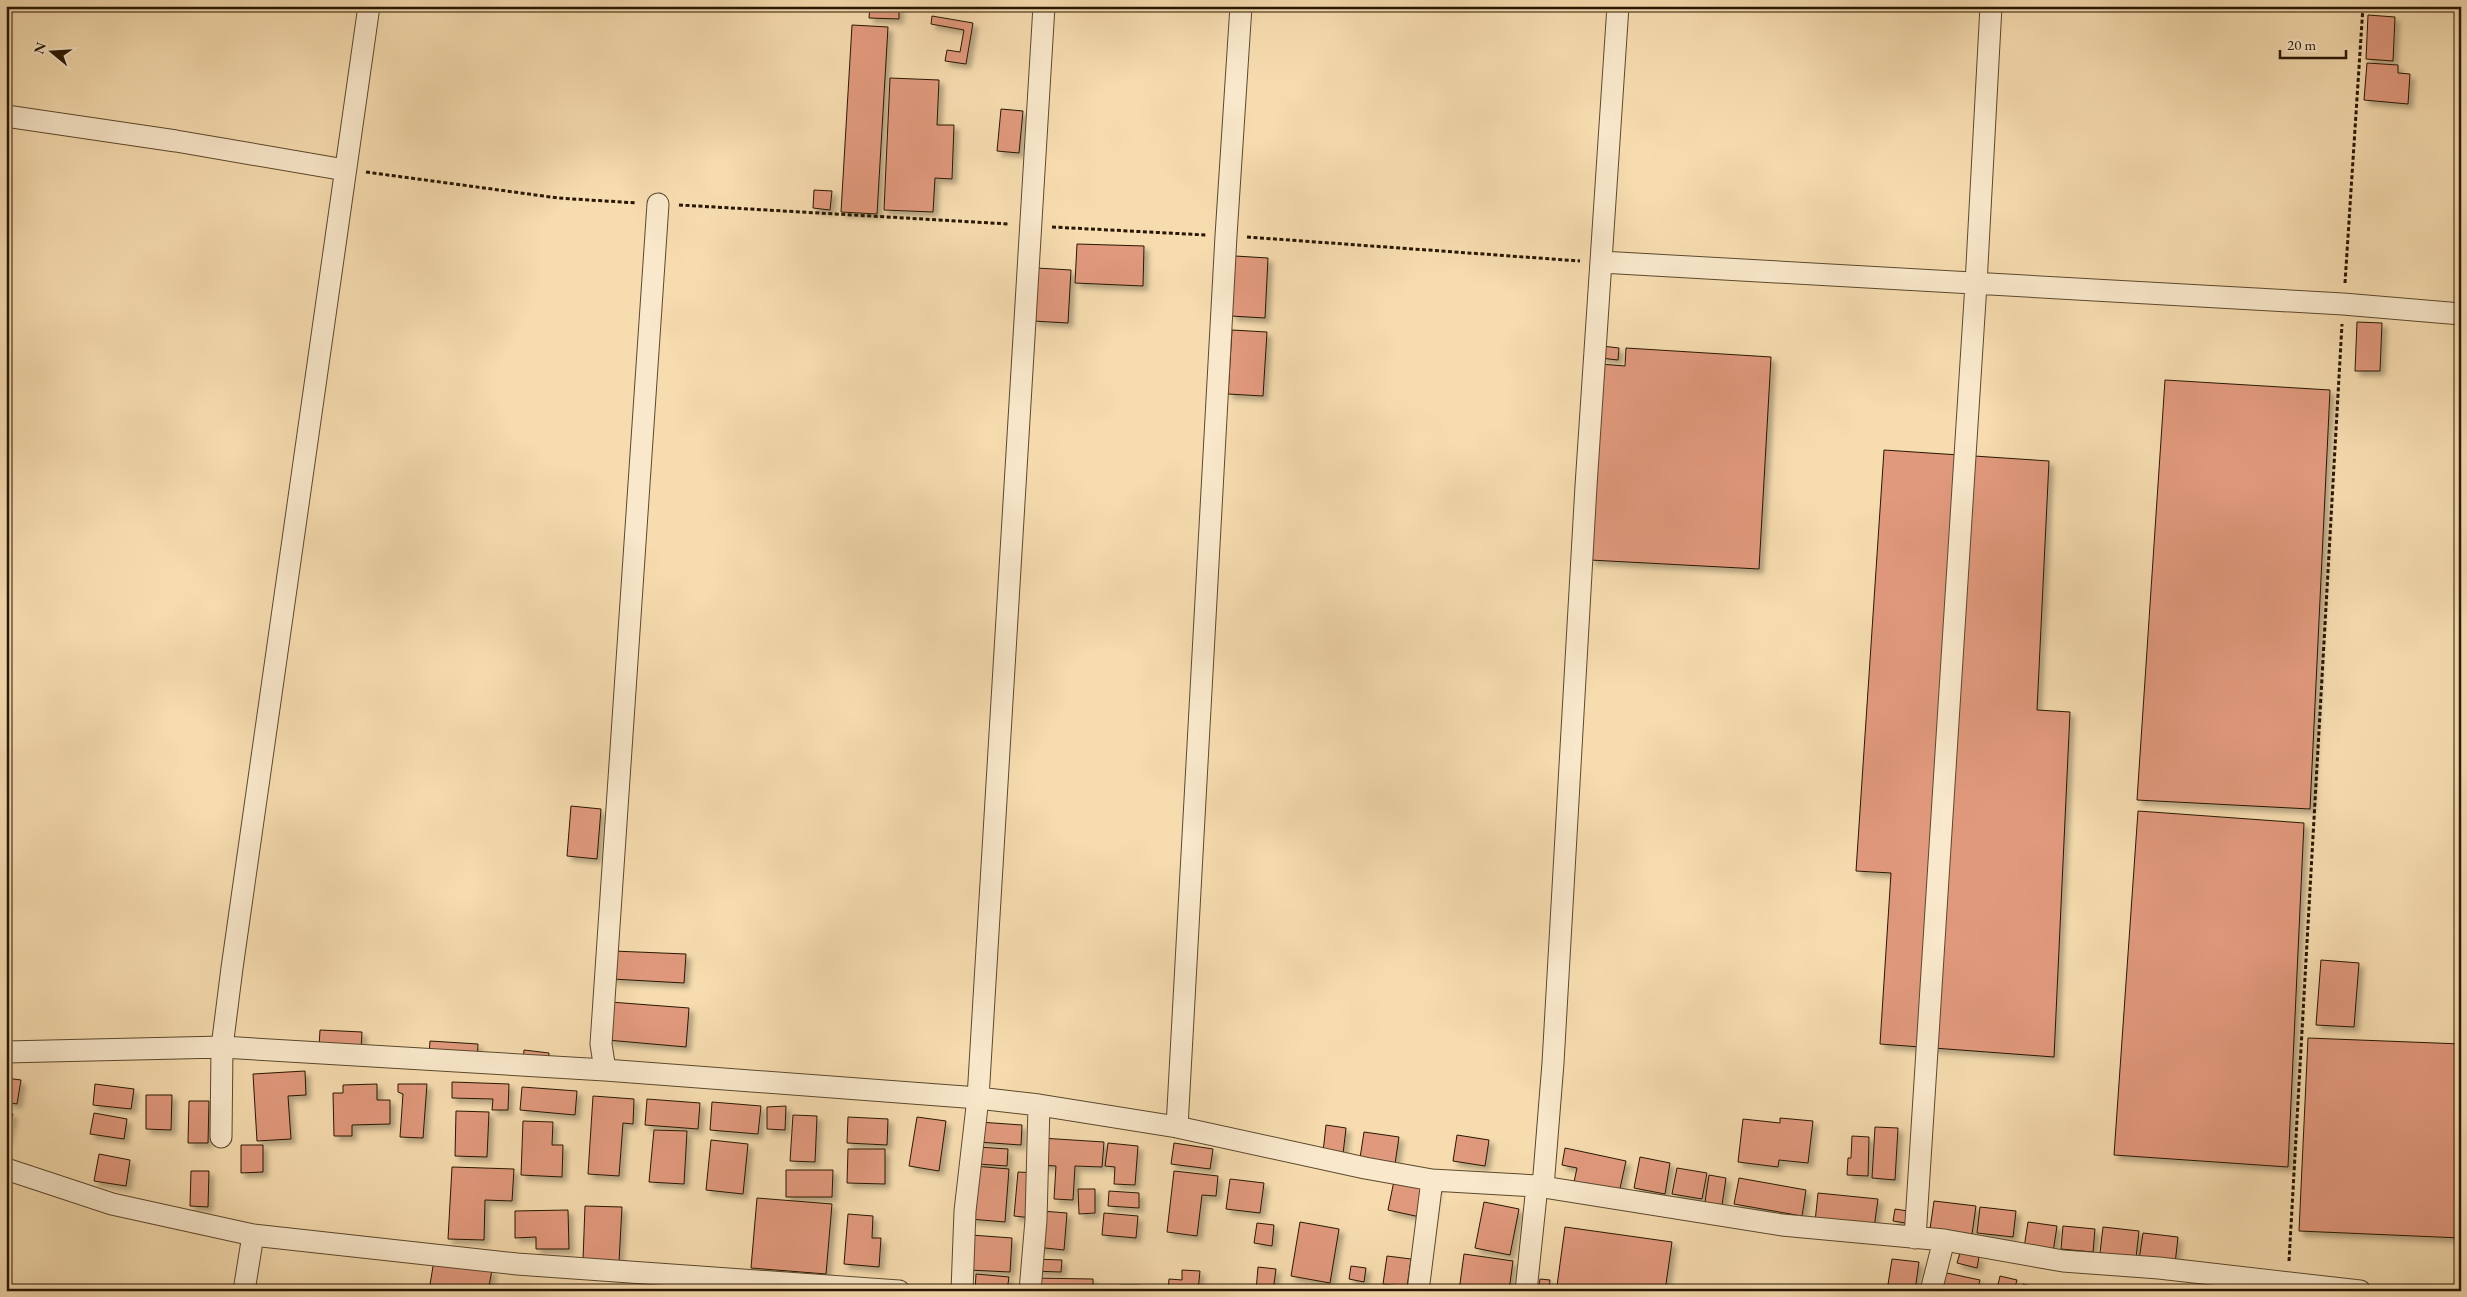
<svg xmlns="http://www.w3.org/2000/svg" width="2467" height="1297" viewBox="0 0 2467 1297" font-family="'EB Garamond',serif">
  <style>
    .building { fill: #e1997d; stroke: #281700; filter: url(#shadow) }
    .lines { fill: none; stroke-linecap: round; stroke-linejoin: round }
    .street-casing { stroke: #5c482c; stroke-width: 23 }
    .path { stroke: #281700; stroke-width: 3; stroke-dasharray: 4 2.5; stroke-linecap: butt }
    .street { stroke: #f9e8cb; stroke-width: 21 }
  </style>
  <defs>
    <filter id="shadow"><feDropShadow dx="4.5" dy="4.5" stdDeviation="2.5" flood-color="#0004"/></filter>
  </defs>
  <rect width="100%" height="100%" fill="#f6dcaf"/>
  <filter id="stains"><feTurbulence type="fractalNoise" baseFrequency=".004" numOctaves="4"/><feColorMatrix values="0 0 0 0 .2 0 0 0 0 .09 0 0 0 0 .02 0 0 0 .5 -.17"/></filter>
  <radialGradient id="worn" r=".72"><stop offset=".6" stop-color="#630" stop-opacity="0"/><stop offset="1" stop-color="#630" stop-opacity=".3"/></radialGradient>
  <path class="building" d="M870,6H899V19L869,18Z
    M2368,15L2395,17L2393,61L2366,59Z
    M932,16L973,23L966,64L945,61L947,50L960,52L964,30L931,24Z
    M852,25L888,27L877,214L841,212Z
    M2367,63L2398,65V73L2410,74L2408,104L2364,100Z
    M890,78L939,80L937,125H954L952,179L935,178L933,212L884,210Z
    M1001,109L1023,111L1019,153L997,151Z
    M814,190L832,191L830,210L813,208Z
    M1077,244L1144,246L1143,286L1075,283Z
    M1235,256L1268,258L1265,318L1231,316Z
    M1036,268L1071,270L1068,323L1033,321Z
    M2357,322L2382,323L2380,371H2355Z
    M1232,330L1267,332L1263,396L1228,394Z
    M1602,346L1619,348L1618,360L1600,358Z
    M1626,348L1771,357L1759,569L1590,560L1600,364L1625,366Z
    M2165,380L2330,390L2310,809L2137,800Z
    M1884,450L2049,461L2037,710L2070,712L2054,1057L1880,1044L1891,873L1856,871Z
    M571,806L601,809L597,859L567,856Z
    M2138,811L2304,823L2288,1167L2114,1155Z
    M613,951L686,954L684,983L612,979Z
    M2321,960L2359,963L2354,1027L2316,1025Z
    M610,1002L689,1008L686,1047L607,1040Z
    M320,1030L362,1032L361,1049L319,1047Z
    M2308,1038L2461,1044V1238L2299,1231Z
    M430,1041L478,1044L477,1060L429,1056Z
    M524,1050L549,1053L548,1066L523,1063Z
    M305,1071L306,1095L288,1096L291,1139L257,1141L253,1074Z
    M6,1078L21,1080L17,1104L6,1102Z
    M452,1082L509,1084L508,1110H492L493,1099L452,1098Z
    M95,1084L134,1089L131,1109L93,1105Z
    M377,1084V1100H390V1124L352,1125V1136H334L333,1093H343V1085Z
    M398,1084H427L423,1138L400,1137L403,1094L398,1092Z
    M522,1087L577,1091L575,1115L520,1110Z
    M146,1095H172L171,1130L146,1129Z
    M593,1096L634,1099L633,1124L623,1123L619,1176L588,1174Z
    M647,1099L700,1103L698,1129L645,1125Z
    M189,1101H209L208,1143H188Z
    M712,1102L761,1106L758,1134L710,1130Z
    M786,1106L785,1130L767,1129V1107Z
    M456,1111L489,1112L487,1157L455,1156Z
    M6,1112L13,1114L6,1142Z
    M94,1113L127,1119L124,1139L90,1134Z
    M793,1115L817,1116L815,1162L790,1161Z
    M848,1117L888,1119L887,1145L847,1143Z
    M917,1117L946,1121L939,1171L909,1166Z
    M1780,1118L1813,1121L1808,1163L1779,1160L1778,1167L1738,1162L1743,1119L1780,1123Z
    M523,1121L553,1122L552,1145H563L562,1177L521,1175Z
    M979,1122L1022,1125L1021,1145L978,1142Z
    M1326,1125L1346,1128L1343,1154L1323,1152Z
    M1875,1127L1898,1128L1895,1180L1872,1178Z
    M654,1130L687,1131L684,1184L649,1182Z
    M1364,1132L1399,1137L1395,1164L1360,1158Z
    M1457,1135L1489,1140L1485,1166L1453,1161Z
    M1852,1136L1869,1137L1868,1176L1847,1175L1848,1158H1851Z
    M1041,1138L1104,1142L1102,1167L1075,1166L1073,1200L1054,1199L1056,1166L1039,1165Z
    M711,1140L748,1144L743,1194L706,1190Z
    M1108,1143L1138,1146L1135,1185L1114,1184L1115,1167L1105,1166Z
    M1174,1143L1213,1149L1210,1169L1171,1164Z
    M241,1145H263V1172L241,1173Z
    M978,1147L1008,1149L1007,1166L977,1164Z
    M1565,1148L1626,1161L1619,1193L1574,1182L1577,1168L1562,1165Z
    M848,1149H885V1184L847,1183Z
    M99,1154L130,1160L126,1186L94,1181Z
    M1640,1157L1670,1163L1665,1194L1634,1188Z
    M974,1166L1009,1169L1005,1222L970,1219Z
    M452,1167L514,1169L512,1201L485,1200L484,1240L448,1239Z
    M1677,1168L1707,1173L1702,1199L1672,1194Z
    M786,1170H833L832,1197H786Z
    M191,1171H209L208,1207L190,1206Z
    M1174,1171L1218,1176L1216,1196L1202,1195L1197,1236L1167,1232Z
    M1018,1172L1036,1173L1032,1218L1014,1216Z
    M1709,1175L1726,1178L1722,1205L1705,1202Z
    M1395,1176L1437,1184L1429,1219L1388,1210Z
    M1739,1178L1806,1190L1802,1216L1734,1204Z
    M1230,1179L1264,1183L1260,1213L1226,1209Z
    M1078,1189H1095V1213L1079,1214Z
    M1109,1191L1139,1193V1208L1108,1206Z
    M1818,1193L1878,1199L1874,1228L1815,1222Z
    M757,1198L832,1204L826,1274L751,1268Z
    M1934,1201L1976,1206L1972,1234L1930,1229Z
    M1484,1202L1519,1209L1510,1255L1475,1248Z
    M585,1206L622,1207L619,1262L583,1260Z
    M1980,1207L2016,1211L2013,1237L1977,1233Z
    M1895,1209L1914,1212L1912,1224L1893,1221Z
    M568,1210L569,1249H536V1237L515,1238V1211Z
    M1042,1211L1067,1213L1064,1250L1036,1247Z
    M1104,1213L1138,1216L1136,1238L1102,1235Z
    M848,1214L873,1216L872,1238H881L879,1267L844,1264Z
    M1300,1222L1339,1229L1330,1283L1291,1276Z
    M2028,1222L2057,1226L2053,1252L2024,1248Z
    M1257,1223L1274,1225L1272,1246L1254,1243Z
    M2063,1226L2095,1229L2093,1252L2061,1249Z
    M1565,1227L1672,1242L1665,1291H1589L1557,1286Z
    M2103,1227L2139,1231L2136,1258L2100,1253Z
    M2143,1233L2178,1237L2175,1264L2139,1260Z
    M971,1235L1012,1238L1010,1272L969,1270Z
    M1960,1253L1979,1257L1977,1268L1957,1263Z
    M1464,1254L1513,1261L1509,1291H1459Z
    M1387,1256L1411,1259L1407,1287L1383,1284Z
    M1033,1259L1062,1260L1061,1272L1032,1271Z
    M1892,1259L1919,1262L1915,1291H1887Z
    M434,1260L492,1270L488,1291H429Z
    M1351,1266L1366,1268L1364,1282L1349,1279Z
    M1258,1267L1276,1269L1273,1291H1256Z
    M1182,1270L1200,1271L1198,1291H1168L1169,1279L1182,1280Z
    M1942,1272L1980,1280L1977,1291H1938Z
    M976,1274L1009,1277L1007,1291H975Z
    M2000,1276L2017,1280L2014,1291L1997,1289Z
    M1032,1278L1093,1279V1291H1032Z
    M1540,1279L1550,1280L1549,1291H1538Z
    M2023,1284L2041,1288L2040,1291H2021Z
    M1120,1285H1139L1140,1291H1120Z"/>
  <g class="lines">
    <g class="street-casing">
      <path id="street" d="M6,116L176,141L345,170
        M1601,262L2343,304L2461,314
        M6,1052L222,1047L605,1070L978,1098L1039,1105L1177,1127L1365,1168L1432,1180L1537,1186L1782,1225L1944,1240L2063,1261L2159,1268L2360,1291
        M605,1070L601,1044L658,204
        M1177,1127L1226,236L1241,6
        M221,1137L222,1047L232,968L369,6
        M6,1169L112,1204L253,1235L517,1264L899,1291
        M1543,1187L1553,1063L1586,486L1618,6
        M1915,1238L1976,284L1991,6
        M244,1291L253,1235
        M962,1291L965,1211L978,1098L1044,6
        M1030,1291L1036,1220L1039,1105
        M1418,1291L1432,1180
        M1526,1291L1537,1186
        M1931,1291L1944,1240"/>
    </g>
    <path class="path" d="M366,172L558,198L637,203
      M679,205L1009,224
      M1052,227L1206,235
      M1247,237L1580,261
      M2345,283L2363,6
      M2289,1261L2342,324"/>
    <use href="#street" class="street"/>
  </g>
  <rect width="2467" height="1297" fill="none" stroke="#f6dcaf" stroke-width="25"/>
  <rect x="8" y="8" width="2452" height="1282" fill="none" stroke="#281700" stroke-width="2.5"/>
  <rect x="12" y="12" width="2442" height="1272" fill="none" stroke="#281700"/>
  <g transform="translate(52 52) rotate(288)" stroke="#f9e8cb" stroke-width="4" paint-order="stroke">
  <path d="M0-4L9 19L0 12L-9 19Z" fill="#281700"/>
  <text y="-8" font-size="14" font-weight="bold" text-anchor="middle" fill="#281700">N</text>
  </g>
  <path d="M2280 50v8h66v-8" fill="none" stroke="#281700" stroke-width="2.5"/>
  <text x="2287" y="50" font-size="15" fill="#281700" stroke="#f9e8cb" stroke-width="4" paint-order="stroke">20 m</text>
  <rect width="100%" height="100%" filter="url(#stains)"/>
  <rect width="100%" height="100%" fill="url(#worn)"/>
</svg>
